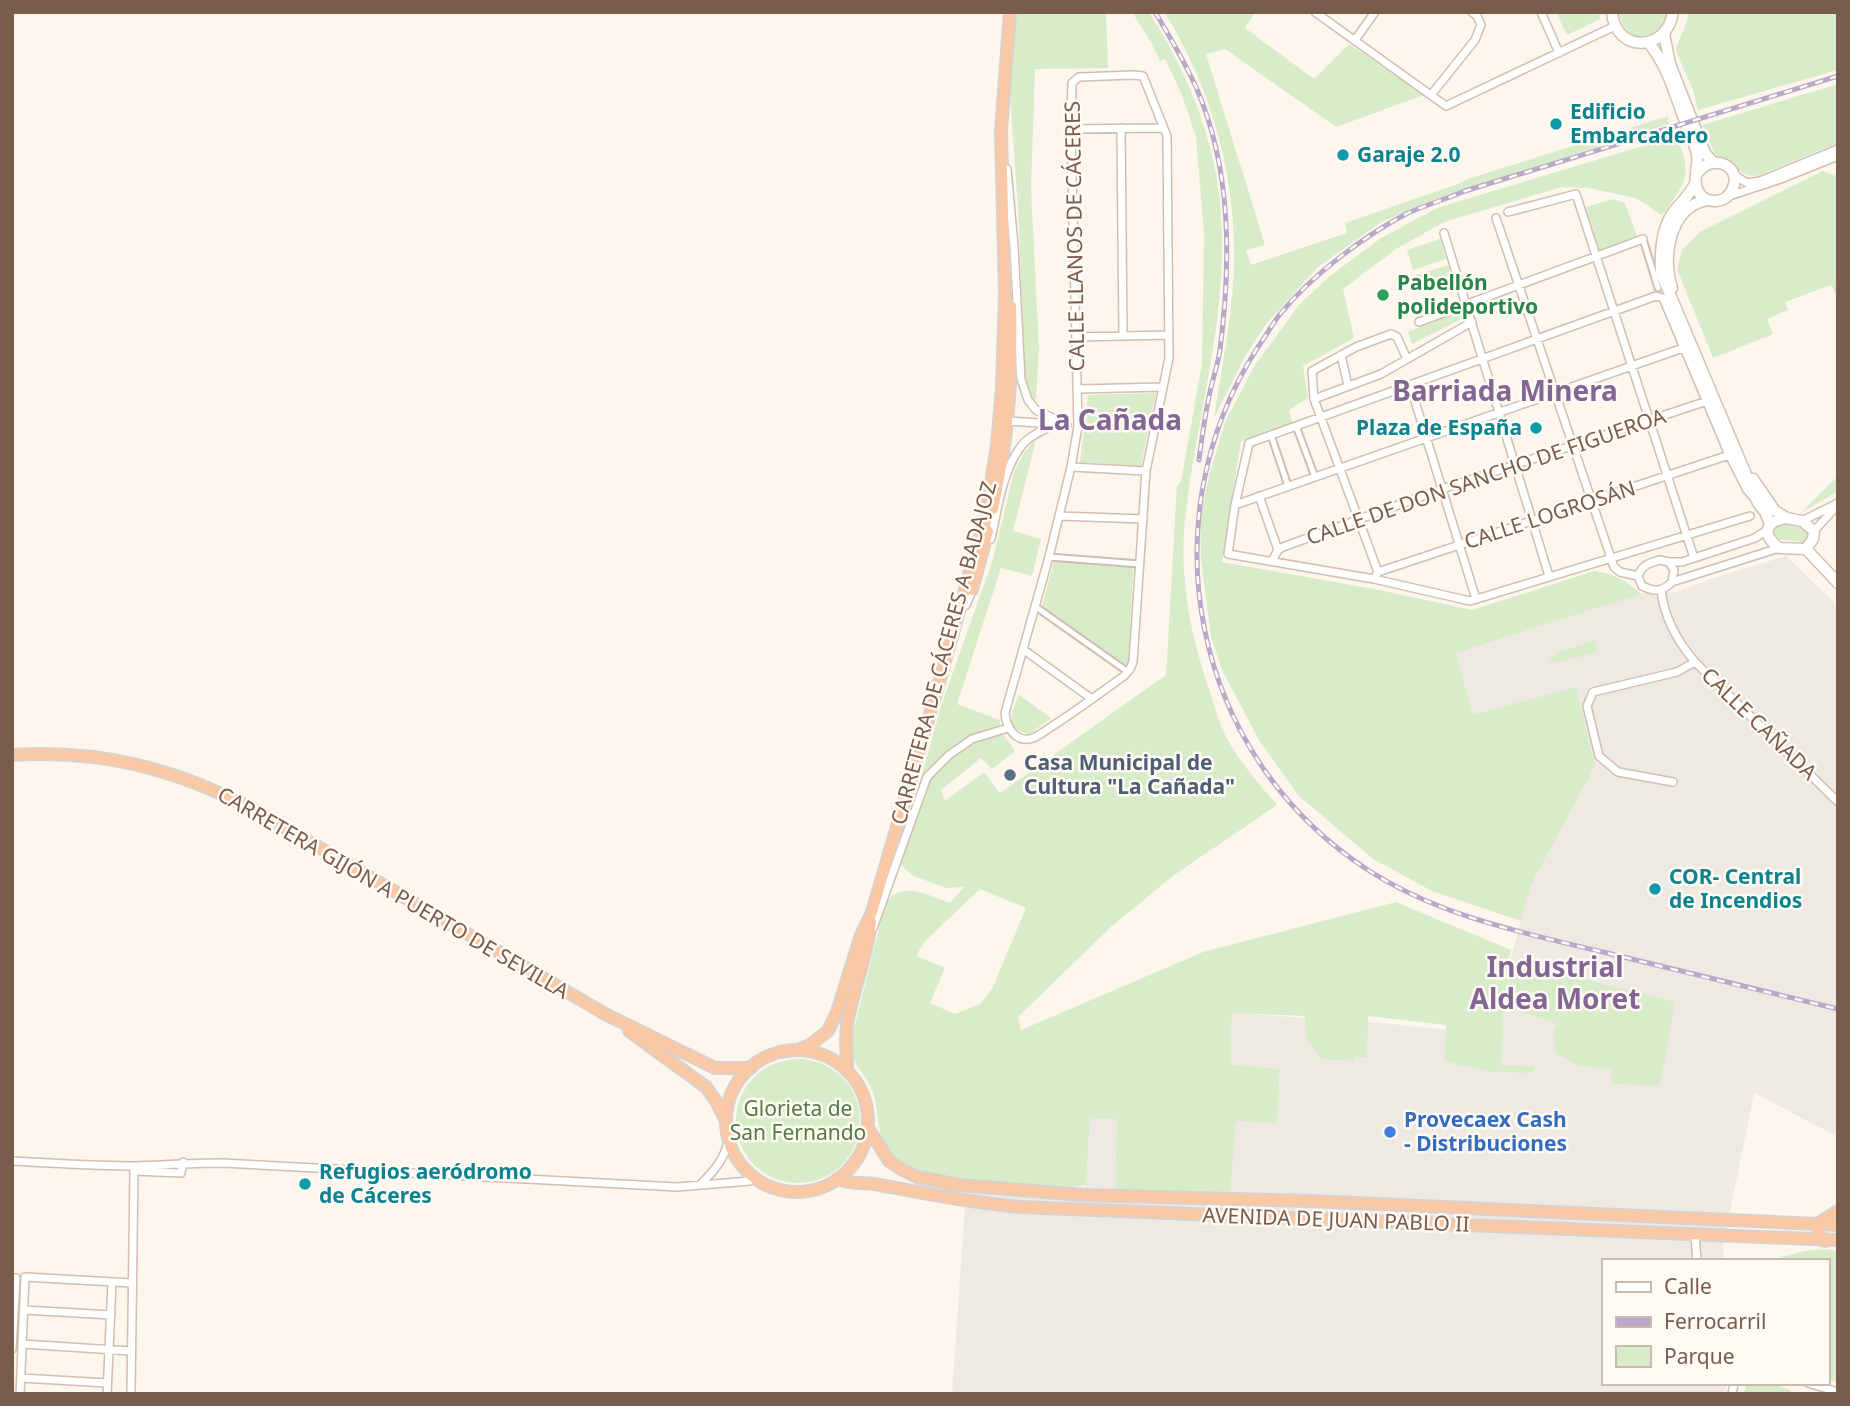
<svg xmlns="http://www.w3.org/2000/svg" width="1850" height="1406" viewBox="0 0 1850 1406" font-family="'Noto Sans',sans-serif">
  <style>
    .industrial { fill: #efe9e4 }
    .green { fill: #d8ecc9; fill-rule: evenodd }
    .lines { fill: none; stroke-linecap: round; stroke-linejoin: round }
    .pedestrian-casing { stroke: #d1beb0; stroke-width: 9 }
    .minor-casing { stroke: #d1beb0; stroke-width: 10 }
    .secondary-casing { stroke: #d6c0b0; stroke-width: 13 }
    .trunk-casing { stroke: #dad1cd; stroke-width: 14 }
    .pedestrian { stroke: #fff; stroke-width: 5 }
    .minor { stroke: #fff; stroke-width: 7 }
    .secondary { stroke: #fff; stroke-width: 10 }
    .trunk { stroke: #f9c8a4; stroke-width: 10 }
    .rail-casing { stroke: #b9a8c9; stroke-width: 5 }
    .rail { stroke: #fffaf3; stroke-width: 2.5; stroke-dasharray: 8; stroke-linecap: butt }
    .culture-dot { fill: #0f9aa8; stroke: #fffaf3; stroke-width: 2.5 }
    .leisure-dot { fill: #2e9e5b; stroke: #fffaf3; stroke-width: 2.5 }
    .service-dot { fill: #5c6f8a; stroke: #fffaf3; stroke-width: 2.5 }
    .shop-dot { fill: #3f7fe0; stroke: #fffaf3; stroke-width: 2.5 }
    .labels { text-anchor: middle; stroke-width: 5; stroke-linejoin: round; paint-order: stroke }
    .culture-label { font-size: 21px; font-weight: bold; fill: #0d838f; stroke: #fffaf3; text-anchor: start }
    .street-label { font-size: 21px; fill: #7a5c4d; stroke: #fffaf3 }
    .leisure-label { font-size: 21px; font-weight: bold; fill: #27864d; stroke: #fffaf3; text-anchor: start }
    .service-label { font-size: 21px; font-weight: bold; fill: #4e5e75; stroke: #fffaf3; text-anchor: start }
    .park-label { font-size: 21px; fill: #537a41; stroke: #fffaf3 }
    .shop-label { font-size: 21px; font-weight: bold; fill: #366cbe; stroke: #fffaf3; text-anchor: start }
    .district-label { font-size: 28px; font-weight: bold; fill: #846695; stroke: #fffaf3 }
  </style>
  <rect width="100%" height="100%" fill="#fdf6ec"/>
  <path class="industrial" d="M1786,556L1838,606V1137L1754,1093L1723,1246L1724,1261H1603V1383H1727L1725,1394H952L967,1176L1086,1187L1090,1118L1118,1119L1115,1188L1227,1193L1233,1120L1277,1123L1280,1069L1229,1064L1232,1013L1383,1023L1446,1030L1444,1061L1498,1004L1531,885L1595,766L1473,716L1456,653L1652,590L1674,593L1717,577Z"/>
  <path class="green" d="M1016,12H1106L1108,68L1035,69L1031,189L1039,349L1036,400L1032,398L1025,377L1018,207L1011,112L1010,70Z
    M1132,12H1149C1193,81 1221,154 1222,236C1224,332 1195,426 1185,520C1179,580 1191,637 1210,692C1215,708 1220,727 1229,742C1242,765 1260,785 1277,805L1174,875L1112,926L1018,1017L1021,1030L1203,952L1396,902L1511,950L1508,960L1675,1002L1660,1086L1612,1084L1610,1069L1579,1066L1556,1053L1553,1032L1557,1024L1519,1011L1504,995L1501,1065L1534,1066L1532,1073L1489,1072L1444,1061L1446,1025L1368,1016L1367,1057H1355L1354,1061L1321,1059L1306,1039L1305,1016L1232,1013L1230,1064L1280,1069L1277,1123L1236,1121L1230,1196L1115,1191L1117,1119H1090L1086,1185C1047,1192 915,1186 889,1152C875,1133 880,1110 872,1090C862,1066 849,1068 852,1037L885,904C901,879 929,896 950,903L964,887L946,888L914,876L902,866L900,853L941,706L992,562L1014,472L1025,451L1036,440L1013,531L1041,539L1032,576L1001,568L957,704L1000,720L1001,731L1015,751L992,769L981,758L941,790L945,801L984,772L1000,793L1166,675L1177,486L1181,482L1202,363L1204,233L1196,137L1182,95L1165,59L1160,61L1151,42ZM980,889L1026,908L992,989L980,1004L955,1014L930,1003L945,968L916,956L925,941Z
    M1164,12H1255L1245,28L1314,79L1349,44L1424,95L1336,127L1225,49L1206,54L1265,245L1246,250L1251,265L1347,233L1345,223L1455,185L1471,178L1668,116L1669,124L1439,198L1383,221L1318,267L1266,324L1244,358L1214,418C1220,378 1228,337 1232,297C1242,198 1217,96 1164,12Z
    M1556,12H1599L1600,19L1567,35Z
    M1619,12H1668V13C1663,46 1623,45 1619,12Z
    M1689,12H1838V70L1698,110L1693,90L1676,51C1677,40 1687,28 1689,12Z
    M1838,84V143L1757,176L1747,175L1715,154L1702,125Z
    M1676,136C1693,175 1687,182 1662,215L1636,198L1588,188L1562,187L1444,222L1396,249L1343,289L1354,338L1303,366L1308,398L1289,410L1293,427L1241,441L1222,562L1379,590L1472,610L1594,571C1613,573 1627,581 1641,594L1456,653L1473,715L1576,687L1595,766L1531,885L1521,921L1432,891L1373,859L1298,795L1259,740L1222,670L1211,637L1201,560L1200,518L1210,472L1226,420L1255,365L1299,305L1330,276L1381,238L1437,208Z
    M1823,171L1838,177V299L1831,285L1785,302L1788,310L1767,319L1773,334L1713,358L1677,269L1682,250L1701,231Z
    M1613,199L1625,203L1638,239L1600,253L1586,207Z
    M1440,239L1446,259L1413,270L1407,250Z
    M1448,265L1453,282L1422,292L1416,275Z
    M1460,311L1463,318L1412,344L1408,332Z
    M1156,393L1141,466L1080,462L1088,395Z
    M1838,476V491L1801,513Z
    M1785,524L1805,528L1808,535L1804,542L1775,539L1773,533L1777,525Z
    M1055,557L1134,560L1128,665L1123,668L1041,610Z
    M1595,640L1598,652L1556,663L1552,662L1550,659L1556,653Z
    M1019,695L1051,718L1030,734C1003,730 1011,713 1019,695Z
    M736 1121a62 62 0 1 1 124 0a62 62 0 1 1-124 0Z
    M1828,1249L1838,1252V1382L1827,1379V1261H1767L1804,1251Z
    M1749,1383H1769L1791,1390V1394H1744L1746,1384Z"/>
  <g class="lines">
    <g class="pedestrian-casing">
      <path id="pedestrian" d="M1643,239L1658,288
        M1296,426L1315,477
        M1271,435L1288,486
        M1049,557L1140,564
        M1036,607L1128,672"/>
    </g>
    <g class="minor-casing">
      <path id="minor" d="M1315,12L1446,106L1615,26
        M1541,12L1559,53
        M1355,40L1375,12
        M1133,75L1143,76L1167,136L1169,358L1146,471L1133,662L1130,669L1124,676C1100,693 1076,711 1051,727C1046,730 1039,736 1033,738C1016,744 1006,727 1005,713L1049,557L1071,467L1078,426L1071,129L1072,83L1079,77Z
        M1431,95L1475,40L1481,25L1477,16L1472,12
        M1121,128L1123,336
        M1071,129L1163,128
        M1007,169L1014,246L1021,379L1028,400L1036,410L1067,425
        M1734,175L1747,183L1760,181L1838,149
        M1729,196L1778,180L1838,156
        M1508,212L1576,194L1694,558
        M1496,218L1614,567L1620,572L1638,576
        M1444,233L1549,576
        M1419,322L1643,239
        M1077,337L1169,335
        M1341,355L1348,386
        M1410,385L1476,599
        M1078,389L1163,387
        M1314,399L1312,371L1356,347L1391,334L1397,337L1407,359
        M1008,421L1053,424
        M1071,467L1146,471
        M1259,496L1278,550
        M1235,505L1683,348
        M1059,516L1143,519
        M1750,516L1470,601L1374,579L1228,554L1235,505L1249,443L1656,296L1663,298L1729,455L1747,490L1753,497
        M1802,521L1838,503
        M1814,531L1835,508
        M991,539C998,508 1002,471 1022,445C1030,435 1044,430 1055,424
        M1660,560L1669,562L1674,570L1672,582C1662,592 1655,592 1642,586L1638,576C1642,565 1649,563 1660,560Z
        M1272,561L1278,550L1283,547L1442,489L1707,401
        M1669,562H1682L1755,538L1767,530
        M1378,572L1314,399L1381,374L1472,322
        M1374,579L1378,572L1729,455
        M1672,582L1779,548
        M1661,590C1664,617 1678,642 1695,662
        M966,605L974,586
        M1024,650L1092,699
        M1673,782L1618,772L1599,756L1587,706L1593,692L1677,672L1695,662L1838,802
        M873,928L927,777L949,755L972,739L1008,728
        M12,1161C54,1163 95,1166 136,1166C165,1165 193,1163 222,1163L677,1187L750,1181L753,1176
        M700,1185C714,1171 725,1159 729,1138
        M1695,1235L1697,1261
        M12,1278H16L12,1349
        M24,1310L111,1315
        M22,1344L131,1351
        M21,1378L107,1383
        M1808,1383L1838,1392
        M20,1394L25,1277L132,1283
        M107,1394L112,1282
        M131,1394L134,1171L181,1173L183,1162
        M1732,1394L1734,1383"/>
    </g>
    <g class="secondary-casing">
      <path id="secondary" d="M1612,12C1615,53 1667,53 1673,12
        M1664,34L1670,64L1705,153L1713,162
        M1648,42C1668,66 1675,95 1686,124C1689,134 1695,144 1697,154C1699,166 1692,180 1698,191C1705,205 1726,204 1732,190C1744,166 1712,151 1696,175
        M1695,184C1689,195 1682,202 1674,211C1661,228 1660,253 1661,273L1758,503L1765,512L1770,524
        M1672,288C1662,258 1669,207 1707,200
        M1753,479L1775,511L1787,518
        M1787,518L1802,521L1814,531L1813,539L1806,549L1779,548C1761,534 1765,521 1787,518Z
        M1806,549L1838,583"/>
    </g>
    <g class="trunk-casing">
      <path id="trunk" d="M993,509C1008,441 1013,374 1011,306
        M972,590L988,531
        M12,755C101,749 175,769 253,809L607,1015L715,1068H751
        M629,1031L706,1087L716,1101L726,1121
        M798,1050L810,1045L828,1031L837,1012L860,938L872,912L937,690L986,514L997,445L1002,388L1005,294L1001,131L1010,12
        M726 1121a71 71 0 1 1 142 0a71 71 0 1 1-142 0Z
        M847,1070C847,1055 845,1041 847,1025C853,990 867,957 871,922
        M868,1128L889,1161L901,1169L917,1177L959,1185L1082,1195L1311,1201L1838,1225
        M837,1179C850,1185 867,1182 880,1185C928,1194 973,1203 1021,1207L1838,1240
        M1825,1241L1818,1239L1819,1223L1838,1211"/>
    </g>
    <use href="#pedestrian" class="pedestrian"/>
    <use href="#minor" class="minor"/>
    <use href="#secondary" class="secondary"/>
    <use href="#trunk" class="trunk"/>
    <g class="rail-casing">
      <path id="rail" d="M1155,12C1170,37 1184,61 1196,87C1232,169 1231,263 1220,350C1218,364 1213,378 1210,392C1205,414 1202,437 1199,460
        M1838,76L1465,191C1446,199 1426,205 1408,213C1365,235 1311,276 1281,313C1272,324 1266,336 1258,347C1146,520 1192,754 1365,868C1437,916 1524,933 1607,953C1684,972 1761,991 1838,1009"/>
    </g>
    <use href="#rail" class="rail"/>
  </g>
  <g class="culture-dot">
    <circle cx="1556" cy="124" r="7"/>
    <circle cx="1343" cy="155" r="7"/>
    <circle cx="1536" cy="428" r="7"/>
    <circle cx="1655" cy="889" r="7"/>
    <circle cx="305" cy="1184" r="7"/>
  </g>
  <circle class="leisure-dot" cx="1383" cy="295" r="7"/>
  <circle class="service-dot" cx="1010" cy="775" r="7"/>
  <circle class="shop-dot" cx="1390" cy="1132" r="7"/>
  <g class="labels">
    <g class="culture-label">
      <text x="1570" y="119">Edificio<tspan x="1570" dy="24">Embarcadero</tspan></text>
      <text x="1357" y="162">Garaje 2.0</text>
      <text x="1522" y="435" text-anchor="end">Plaza de España</text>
      <text x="1669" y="884">COR- Central<tspan x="1669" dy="24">de Incendios</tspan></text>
      <text x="319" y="1179">Refugios aeródromo<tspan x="319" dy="24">de Cáceres</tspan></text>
    </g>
    <g class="street-label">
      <text transform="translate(1075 236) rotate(-91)" y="7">CALLE LLANOS DE CÁCERES</text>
      <text transform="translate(1486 477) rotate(-19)" y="7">CALLE DE DON SANCHO DE FIGUEROA</text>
      <text transform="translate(1550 515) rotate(-18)" y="7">CALLE LOGROSÁN</text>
      <text transform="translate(944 653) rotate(-75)" y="7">CARRETERA DE CÁCERES A BADAJOZ</text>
      <text transform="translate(1759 724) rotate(44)" y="7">CALLE CAÑADA</text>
      <text transform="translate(393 893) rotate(30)" y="7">CARRETERA GIJÓN A PUERTO DE SEVILLA</text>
      <text transform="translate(1336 1220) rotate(2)" y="7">AVENIDA DE JUAN PABLO II</text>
    </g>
    <g class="leisure-label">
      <text x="1397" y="290">Pabellón<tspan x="1397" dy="24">polideportivo</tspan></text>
    </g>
    <g class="service-label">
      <text x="1024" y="770">Casa Municipal de<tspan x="1024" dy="24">Cultura "La Cañada"</tspan></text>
    </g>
    <g class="park-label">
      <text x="798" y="1116">Glorieta de<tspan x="798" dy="24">San Fernando</tspan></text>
    </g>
    <g class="shop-label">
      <text x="1404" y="1127">Provecaex Cash<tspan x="1404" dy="24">- Distribuciones</tspan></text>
    </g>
    <g class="district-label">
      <text x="1505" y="401">Barriada Minera</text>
      <text x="1110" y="430">La Cañada</text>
      <text x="1555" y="977">Industrial<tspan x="1555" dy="32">Aldea Moret</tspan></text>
    </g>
  </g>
  <rect width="1850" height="1406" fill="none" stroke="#7a5c4d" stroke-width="28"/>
  <rect x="1602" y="1259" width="228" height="126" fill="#fffaf3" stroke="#cabbb1" stroke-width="2"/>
  <rect x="1616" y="1282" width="35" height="10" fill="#ffffff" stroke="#cabbb1" stroke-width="2"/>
  <text x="1664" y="1294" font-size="21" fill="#7a5c4d">Calle</text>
  <rect x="1616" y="1317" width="35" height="10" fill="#b9a8c9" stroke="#cabbb1" stroke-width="2"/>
  <text x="1664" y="1329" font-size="21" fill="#7a5c4d">Ferrocarril</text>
  <rect x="1616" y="1346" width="35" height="21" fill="#d8ecc9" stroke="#cabbb1" stroke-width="2"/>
  <text x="1664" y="1364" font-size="21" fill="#7a5c4d">Parque</text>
</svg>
